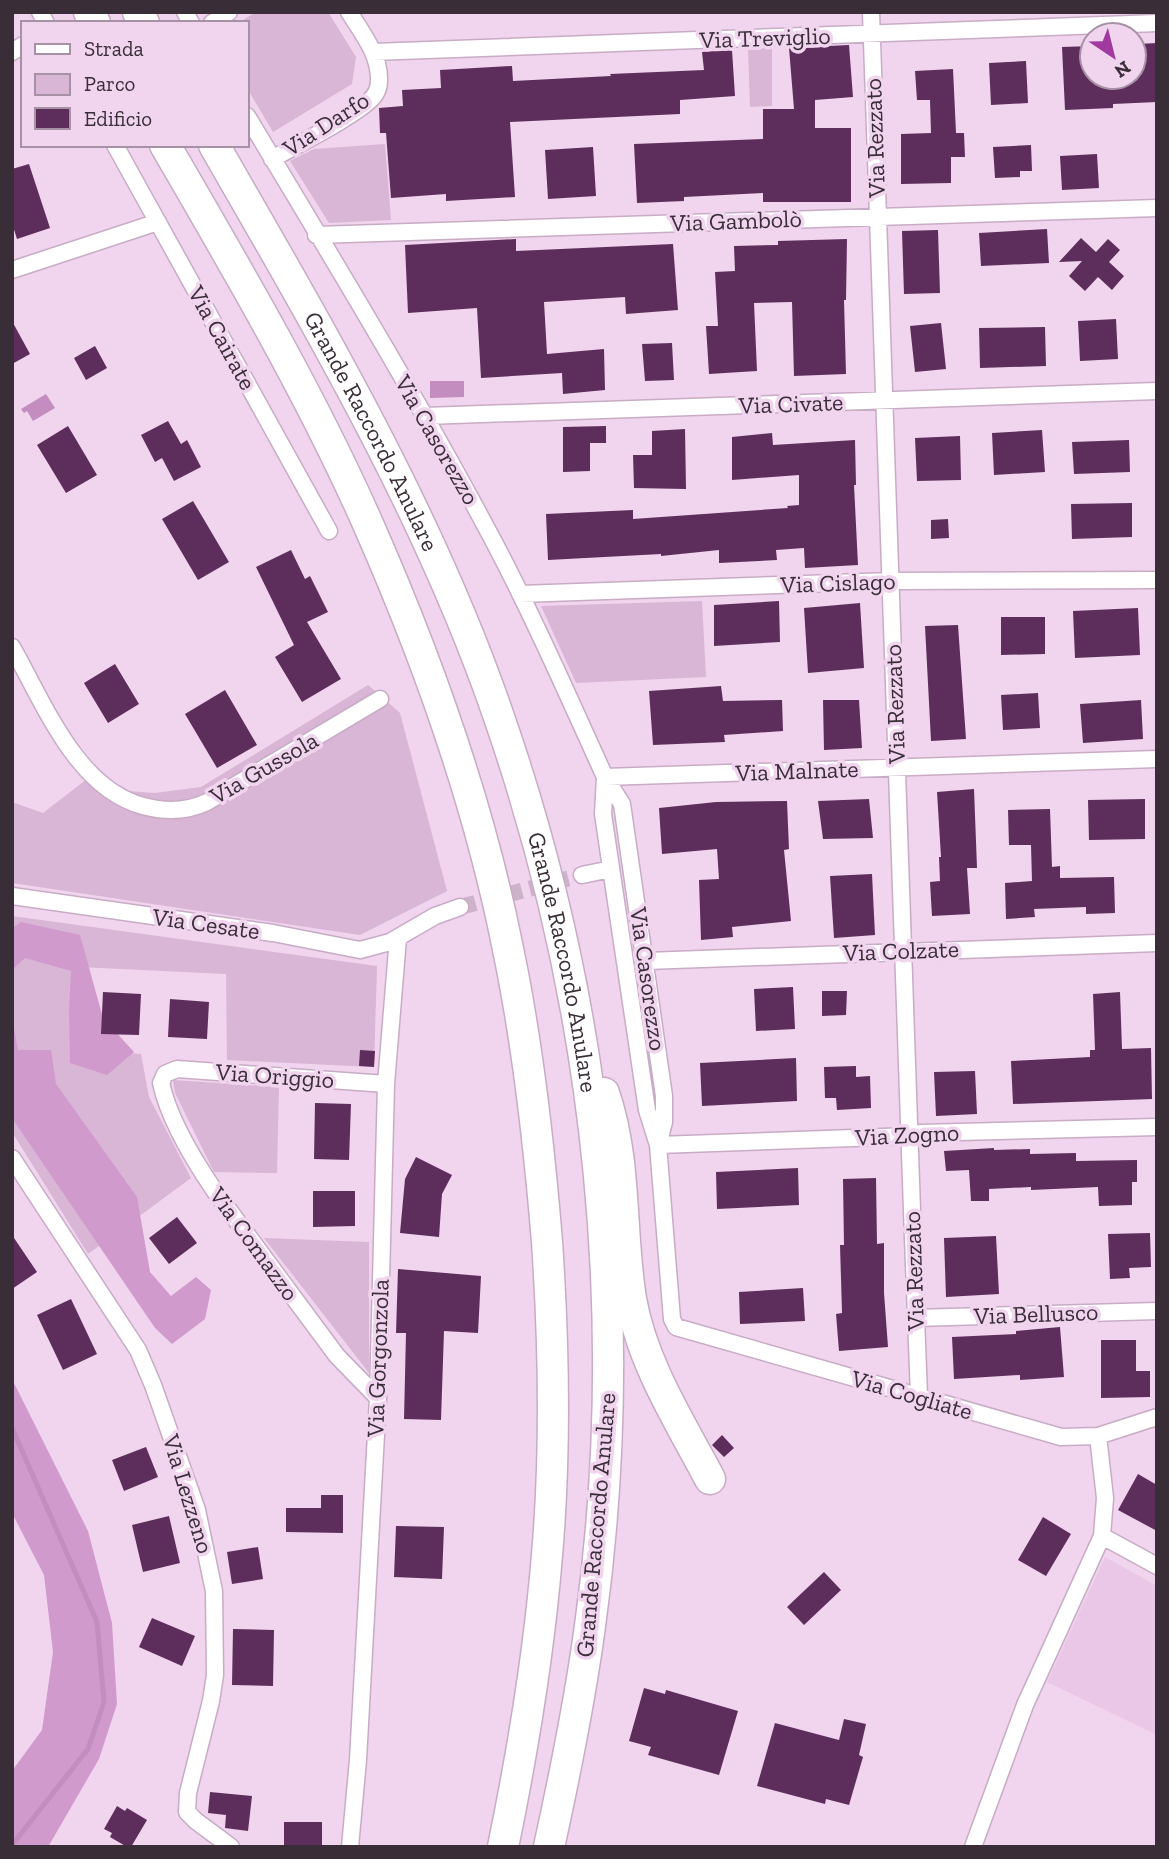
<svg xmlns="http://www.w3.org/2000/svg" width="1169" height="1859" viewBox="0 0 1169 1859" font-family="'Zilla Slab',serif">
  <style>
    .built { fill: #eac7e7 }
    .green { fill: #d9b5d6 }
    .forest { fill: #d19acd }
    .water { fill: #c38dbf }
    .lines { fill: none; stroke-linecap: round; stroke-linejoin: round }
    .stream { stroke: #c38dbf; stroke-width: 5 }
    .building { fill: #5d2e5b }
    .minor-tunnel { stroke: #ccb3ca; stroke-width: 16; stroke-dasharray: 16 8; stroke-linecap: butt }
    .minor-casing { stroke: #c8acc6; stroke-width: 19 }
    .motorway-casing { stroke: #c8acc6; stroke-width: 33 }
    .minor { stroke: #fff; stroke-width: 16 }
    .motorway { stroke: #fff; stroke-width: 30 }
    .labels { text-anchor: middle; stroke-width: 7; stroke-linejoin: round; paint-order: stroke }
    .street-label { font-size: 24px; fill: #392e38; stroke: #f1d4ee }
  </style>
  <rect width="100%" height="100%" fill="#f1d4ee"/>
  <path class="built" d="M1105,1557L1157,1586V1735L1047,1682Z"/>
  <path class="green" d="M256,12H328L356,57L352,84L273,132L247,88V23H238Z
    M748,48H772V106L750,107Z
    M385,144L391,220L329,223L290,161L314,149Z
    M702,601L706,677L576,683L541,606Z
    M368,685L400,713L447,891L360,935L12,883V802L43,813L96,772L129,791L155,793L201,787Z
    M12,916L377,966L374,1067L227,1060L226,974L79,967L78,1049L141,1054L149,1097L191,1178L88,1254L12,1132Z
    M173,1080L279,1087L277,1173L214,1172L175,1093Z
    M264,1238L369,1242V1373Z"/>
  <path class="forest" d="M21,922L80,935L103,1018L134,1052L107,1075L70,1063L69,1010L71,971L25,958L12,970V928Z
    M12,1018L18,1050H51L56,1084L137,1197L150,1272L171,1296L196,1277L211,1290L205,1319L172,1344L155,1328L12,1118Z
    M12,1379L88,1531L112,1623L117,1704L99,1759L48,1847H12V1771L42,1730L53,1652L44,1575L12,1513Z"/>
  <path class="water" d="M430,381H464V397L430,398Z
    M46,394L55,408L33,421L27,411L24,413L21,409Z"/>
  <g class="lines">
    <path class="stream" d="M12,1428L97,1622L104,1702L88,1749L12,1845"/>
  </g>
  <path class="building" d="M1157,43V102L1113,104V108L1065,110L1062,47L1092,46V77H1139L1138,44Z
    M849,45L853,97L815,100V128H851V202H763V193L684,197V201L637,203L634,144L763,139V109H794L789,48Z
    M732,50L735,96L680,100V114L510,122L515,197L446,201V194L391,198L386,133H380L379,108L403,106L402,90L441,88L440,70L512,66L513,81L611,76L610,74L704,70L702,52Z
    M1026,61L1028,103L991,105L989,63Z
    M953,69L956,133H964L965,157H951V183L901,184V134L931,133L930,100H917L915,71Z
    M1031,145L1032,171H1020V177L995,178L993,147Z
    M593,147L596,196L548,199L545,150Z
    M1097,154L1099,188L1062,190L1060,156Z
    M29,164L50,228L17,239L12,223V169Z
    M1047,229L1049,263L981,266L979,233Z
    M938,230L940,293L904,294L902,231Z
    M1081,238L1096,252L1108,239L1120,250L1109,262L1124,276L1112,290L1098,277L1085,291L1069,276L1082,261L1059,262Z
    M516,239V251L673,244L678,310L626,314L625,297L544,302L547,354L604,349L605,390L563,394L562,373L481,378L477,308L408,313L405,245Z
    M847,239L846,300H844L846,374L794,376L792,302L754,303L757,371L709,374L706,326H718L715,272L735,271L734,246L778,245V241Z
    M1116,319L1118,359L1080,361L1078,321Z
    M12,321L30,354L12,364Z
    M941,323L946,369L915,372L910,326Z
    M1045,327L1046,366L980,368L979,328Z
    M672,343L674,380L645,381L642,344Z
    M95,346L107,368L86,380L74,358Z
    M168,421L181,444L187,440L201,467L174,481L162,458L155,462L141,435Z
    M68,426L97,475L66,493L37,445Z
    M606,426V443H590V471L563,472V427Z
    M685,429L686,489L634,488L633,455H652V431Z
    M1042,430L1045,472L994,475L992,433Z
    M772,433L773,445L855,440L856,485H854L858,565L805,568L804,548L776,550L777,560L719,563V550L661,556V554L548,560L546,514L633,510V519L788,508L787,506L799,505V475L732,480V437Z
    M960,436L961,480L917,481L915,438Z
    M1129,440L1130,472L1074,474L1072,442Z
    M193,501L229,562L198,580L162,519Z
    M1132,503V537L1072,539L1071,504Z
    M948,519L949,538L931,539V520Z
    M291,550L305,579L310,576L328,612L307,622L341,679L302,702L275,657L294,645L256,567Z
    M779,601L780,642L714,646V605Z
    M860,603L864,668L808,673L804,608Z
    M1138,608L1140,655L1075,658L1073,611Z
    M1001,617H1045V654L1001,655Z
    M958,625L966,739L931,741L925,626Z
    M115,664L139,704L108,723L84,683Z
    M721,686L723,701L782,700L783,731L724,735L725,742L653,745L649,691Z
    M225,690L257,745L217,768L185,714Z
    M1038,693L1040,728L1003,730L1001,695Z
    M823,700H859L862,748L824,750Z
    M1141,700L1143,739L1083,743L1080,704Z
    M974,789L977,868H967L970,914L932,916L930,882L940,881L939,857H941L937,792Z
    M869,799L873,838L823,839L818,801Z
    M1145,799V839L1089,840L1088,800Z
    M787,801L789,849L784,850L791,921L732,927L733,937L701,940L699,880L719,879L717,849L662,854L659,808L716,802Z
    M1050,809L1052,867L1060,866V878L1114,877L1115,913L1086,914V907L1034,909L1035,917L1006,919L1005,883L1032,881L1031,845H1009L1008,810Z
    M872,874L875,935L834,938L830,876Z
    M793,987L795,1029L756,1031L754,989Z
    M822,991H847L846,1015L822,1016Z
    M103,992L141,994L139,1035L101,1034Z
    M1120,992L1122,1049L1151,1048L1152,1099L1013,1104L1011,1061L1090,1057V1050H1095L1093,994Z
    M170,999L209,1002L207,1039L168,1037Z
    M360,1050L375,1051L374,1067L359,1066Z
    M796,1058L797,1101L702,1106L700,1063Z
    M856,1066V1077L870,1076L871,1108L837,1110L836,1098H825L824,1067Z
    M975,1071L977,1114L936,1116L934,1072Z
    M315,1103L351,1104L349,1160L314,1159Z
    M994,1148V1150L1030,1149V1154L1076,1153V1161L1137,1160V1182H1132V1205L1099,1206L1098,1187L1031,1190V1187L989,1189V1201H971L969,1170L946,1171L944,1151Z
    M416,1157L452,1175L442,1194L439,1237L400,1233L405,1179Z
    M798,1168L799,1205L717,1209L716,1172Z
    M876,1178L877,1244L884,1243V1293L888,1347L839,1351L836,1314L842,1313L840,1245H844L843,1179Z
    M313,1191H355V1226L313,1227Z
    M177,1217L197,1243L169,1264L149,1238Z
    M1150,1233L1151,1267L1129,1268L1130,1278L1110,1279L1108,1234Z
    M12,1235L37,1272L12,1289Z
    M996,1236L999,1294L946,1297L944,1238Z
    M398,1269L481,1276L478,1333L444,1331L441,1420L404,1419L406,1333H396Z
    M803,1288L805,1321L740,1324L739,1292Z
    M71,1299L97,1354L63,1370L37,1315Z
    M1060,1327L1064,1377L1020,1380V1375L954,1379L952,1337L1016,1334V1331Z
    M1101,1340H1136V1371H1150V1397L1101,1398Z
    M722,1435L734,1448L724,1457L712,1445Z
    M146,1447L158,1477L124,1491L112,1460Z
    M1138,1474L1157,1485V1531L1118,1510Z
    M321,1495H343V1533L286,1532V1508H321Z
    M169,1516L180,1563L143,1572L132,1525Z
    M1043,1517L1071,1534L1046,1576L1018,1560Z
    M396,1526L444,1527L442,1579L394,1577Z
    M258,1547L263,1579L232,1584L227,1552Z
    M824,1572L841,1590L804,1625L787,1607Z
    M152,1618L195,1636L182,1666L139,1647Z
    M233,1629L274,1630L273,1686L232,1685Z
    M644,1688L665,1694L666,1690L738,1711L719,1775L648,1755L651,1747L629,1741Z
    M844,1719L866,1724L859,1755L863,1757L849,1805L826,1799L825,1804L757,1786L775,1723L839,1740Z
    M210,1792L252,1796L248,1831L225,1828L226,1815L208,1813Z
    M117,1806L125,1811L127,1808L147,1820L131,1847H127L110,1837L112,1833L104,1829Z
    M284,1822H322V1847H284Z"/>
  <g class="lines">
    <path class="minor-tunnel" d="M460,907L582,875"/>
    <g class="minor-casing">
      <path id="minor" d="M40,12L46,23
        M185,12L191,23
        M871,12C887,474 901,935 919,1396
        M212,23L229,12
        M12,52L23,45
        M373,52L1157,23
        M247,116C331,256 417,397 494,542C534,618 569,698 605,777L622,804L664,1096V1122L658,1145
        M115,145L329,531
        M272,159C295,146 361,113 374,96C377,92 379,86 379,81C380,55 362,33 349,12
        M316,235L1157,208
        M12,270L158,222
        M425,416L1157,391
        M520,594L890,581L1157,580
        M12,647C44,703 76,788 143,806C165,812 186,812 207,802L380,699
        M605,777L603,814L647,1110L658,1145L672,1319L676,1327L1061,1437L1098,1436L1157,1417
        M605,777L1157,759
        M582,875L611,869
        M12,896L273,933L360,950L390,942L435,916L460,907
        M646,961L1157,943
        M658,1145L910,1136L920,1133L1157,1127
        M12,1158L138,1350L153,1385L197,1510L214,1591L215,1675L211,1701L188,1793L187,1812L196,1821L231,1847
        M916,1318L1157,1311
        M378,1398L337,1356L214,1190C193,1159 169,1120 161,1083L165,1074L177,1069L386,1084
        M1102,1536L1157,1566
        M350,1847L358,1760L378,1398L386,1084L398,938
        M973,1847L1025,1705L1102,1536L1105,1498L1098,1436"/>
    </g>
    <g class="motorway-casing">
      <g id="motorway">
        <path d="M89,12L95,23"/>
        <path d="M138,12L144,23"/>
        <path d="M165,145C237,269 310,393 368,524C428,660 479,803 508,949C528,1045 539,1143 547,1242C554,1345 556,1451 547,1555C539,1653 523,1750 503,1847"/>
        <path id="s1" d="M214,145C321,331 432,519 501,723C600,1011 632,1324 590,1626C580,1700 565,1774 549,1847"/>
        <path d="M604,1093C627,1160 620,1231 631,1299C642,1363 680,1422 710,1479"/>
      </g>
    </g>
    <use href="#minor" class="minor"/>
    <use href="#motorway" class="motorway"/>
  </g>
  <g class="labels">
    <g class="street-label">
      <text transform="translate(765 38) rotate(-2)" y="8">Via Treviglio</text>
      <text transform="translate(326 124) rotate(-33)" y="8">Via Darfo</text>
      <text transform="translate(875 138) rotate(-92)" y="8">Via Rezzato</text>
      <text transform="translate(736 221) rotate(-2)" y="8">Via Gambolò</text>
      <text transform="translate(222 338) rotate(61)" y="8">Via Cairate</text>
      <text transform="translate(791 404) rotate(-2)" y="8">Via Civate</text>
      <text dy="8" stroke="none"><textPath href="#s1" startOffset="327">Grande Raccordo Anulare</textPath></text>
      <text transform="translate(437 440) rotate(60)" y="8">Via Casorezzo</text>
      <text transform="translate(838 583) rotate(-2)" y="8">Via Cislago</text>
      <text transform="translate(895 704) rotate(-92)" y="8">Via Rezzato</text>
      <text transform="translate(264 768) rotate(-30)" y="8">Via Gussola</text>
      <text transform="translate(797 771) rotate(-2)" y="8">Via Malnate</text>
      <text transform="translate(206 924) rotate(8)" y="8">Via Cesate</text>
      <text transform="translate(901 951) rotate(-2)" y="8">Via Colzate</text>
      <text dy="8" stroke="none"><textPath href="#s1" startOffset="894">Grande Raccordo Anulare</textPath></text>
      <text transform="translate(648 979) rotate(82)" y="8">Via Casorezzo</text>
      <text transform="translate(275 1076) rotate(4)" y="8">Via Origgio</text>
      <text transform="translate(907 1135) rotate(-3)" y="8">Via Zogno</text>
      <text transform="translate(254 1244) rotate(54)" y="8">Via Comazzo</text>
      <text transform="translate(914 1271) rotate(-92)" y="8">Via Rezzato</text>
      <text transform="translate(1036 1314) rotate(-2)" y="8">Via Bellusco</text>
      <text transform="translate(378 1358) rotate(-88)" y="8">Via Gorgonzola</text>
      <text transform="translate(912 1395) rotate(16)" y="8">Via Cogliate</text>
      <text transform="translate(188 1494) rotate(73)" y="8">Via Lezzeno</text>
      <text transform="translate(596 1525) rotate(-85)" y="8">Grande Raccordo Anulare</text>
    </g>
  </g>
  <rect width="1169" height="1859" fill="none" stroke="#392e38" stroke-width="28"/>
  <rect x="21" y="21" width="228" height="126" fill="#f1d4ee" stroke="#a792a5" stroke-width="2"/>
  <rect x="35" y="44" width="35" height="10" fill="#ffffff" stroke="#a792a5" stroke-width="2"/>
  <text x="84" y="56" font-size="21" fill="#392e38">Strada</text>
  <rect x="35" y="74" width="35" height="21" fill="#d9b5d6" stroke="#a792a5" stroke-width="2"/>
  <text x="84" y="91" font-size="21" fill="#392e38">Parco</text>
  <rect x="35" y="108" width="35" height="21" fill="#5d2e5b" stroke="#a792a5" stroke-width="2"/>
  <text x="84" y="126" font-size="21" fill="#392e38">Edificio</text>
  <g transform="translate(1113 56) rotate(145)"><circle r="33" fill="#f1d4ee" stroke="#a792a5" stroke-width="2"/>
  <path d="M0-5L12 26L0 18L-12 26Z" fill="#a13a9e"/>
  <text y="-10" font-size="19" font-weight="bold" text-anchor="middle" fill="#392e38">N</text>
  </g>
</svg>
